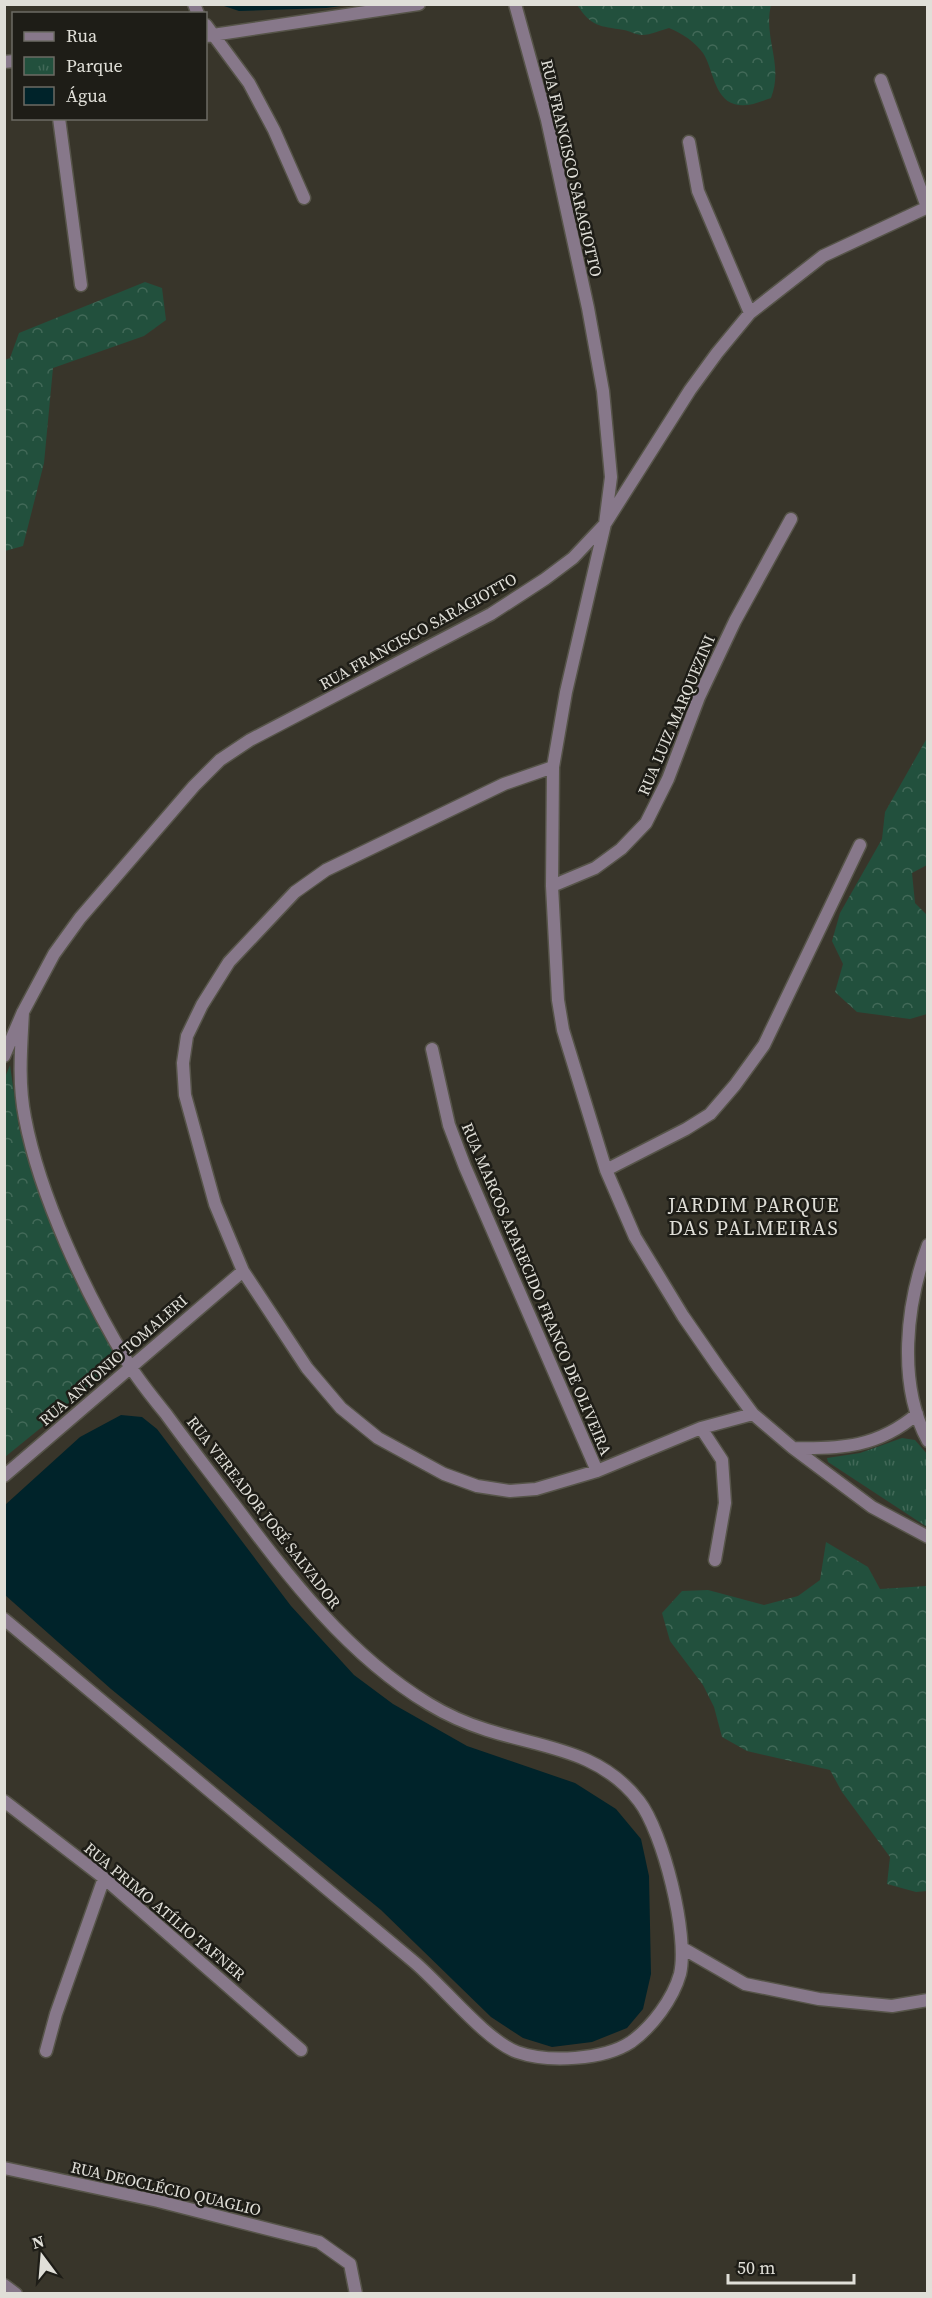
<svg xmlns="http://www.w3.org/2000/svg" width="932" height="2298" viewBox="0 0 932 2298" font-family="'Source Serif 4',serif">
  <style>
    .forest { fill: url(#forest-crowns) }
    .park { fill: url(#park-tufts) }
    .water { fill: #00232a }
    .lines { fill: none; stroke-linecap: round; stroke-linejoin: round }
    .minor-casing { stroke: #565449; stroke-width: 15 }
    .minor { stroke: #87788a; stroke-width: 12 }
    .labels { text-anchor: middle; stroke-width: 5; stroke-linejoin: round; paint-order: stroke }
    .street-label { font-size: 16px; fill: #e0dfd8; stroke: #1e1d17 }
    .quarter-label { font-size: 20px; letter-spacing: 1.5px; fill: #e0dfd8; stroke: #1e1d17 }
  </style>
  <defs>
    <pattern id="forest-crowns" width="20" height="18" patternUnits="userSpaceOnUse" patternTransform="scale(1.5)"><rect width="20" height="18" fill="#22503d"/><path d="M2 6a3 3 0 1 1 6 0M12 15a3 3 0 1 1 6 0" fill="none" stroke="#426958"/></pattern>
    <pattern id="park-tufts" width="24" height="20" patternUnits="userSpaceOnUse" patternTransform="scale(1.5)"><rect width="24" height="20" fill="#22503d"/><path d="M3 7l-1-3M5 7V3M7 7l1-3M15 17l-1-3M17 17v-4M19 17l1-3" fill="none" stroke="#426958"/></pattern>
  </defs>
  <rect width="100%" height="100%" fill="#38352a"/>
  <path class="forest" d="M577,5H771C763,38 784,64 771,98C759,102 746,108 734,104C714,98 713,68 703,53C694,41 683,34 669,28C661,30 651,35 642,35C636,35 630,31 624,30C599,26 592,27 577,5Z
    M145,282L162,288L166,320L144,336L53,368L44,463L23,546L5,551V360L10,358L19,333Z
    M927,738V865L912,873L915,903L927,915V1014L910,1019L857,1012L835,992L843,964L832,941L840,913L882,839L885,812Z
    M10,1065L19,1128L38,1190L62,1252L85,1301L113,1351L112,1370L5,1457L4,1080Z
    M826,1542L868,1567L880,1589L927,1586V1891L916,1892L887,1884L890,1857L842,1792L830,1770L747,1751L722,1737L714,1707L703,1685L670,1641L662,1613L682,1591L708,1590L764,1605L798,1596L820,1580Z"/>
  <path class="park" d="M902,1438L915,1440L927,1454V1527L828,1462L827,1458L860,1453Z"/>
  <path class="water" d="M221,5H349L326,8L239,11Z
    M121,1415L142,1417L157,1429L291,1606L354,1675L393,1704L467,1746L575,1783L616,1809L641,1839L649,1876L651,1974L643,2009L627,2028L592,2042L552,2047L523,2038L491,2017L381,1910L111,1689L5,1595V1505L80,1437Z"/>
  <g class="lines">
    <g class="minor-casing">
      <path id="minor" d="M194,4L198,14
        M515,4L547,120L588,308L603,391L611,477L605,524L566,692L553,767L552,886L558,1000L563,1030L606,1170L635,1237L683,1316L719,1368L753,1414L793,1448L872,1507L928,1537
        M206,25L249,83L274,130L304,198
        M206,36L419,4
        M4,62L14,61
        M881,80L927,207
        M59,118L81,285
        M689,142L698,191L750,313
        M553,767L504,784L326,870L295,892L229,962L202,1005L187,1036L183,1063L185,1095L215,1204L243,1271L307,1368L341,1408L378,1438L444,1474L477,1486L510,1491L536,1489L597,1471L701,1428L753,1414
        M552,886L595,868L621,849L646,823L668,779L699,697L735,621L791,519
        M432,1049L449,1125L465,1167L597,1471
        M4,1056L23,1012L54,954L80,918L194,786L220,760L250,740L491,614L545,579L573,558L605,524L690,390L717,353L750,313L823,256L928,207
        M606,1170L686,1129L710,1114L735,1085L764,1045L860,845
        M928,1245C906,1304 897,1384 928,1441
        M701,1428L722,1460L725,1503L715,1560
        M793,1448C842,1449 878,1447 917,1414
        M4,1476L243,1271
        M4,1619C141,1733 277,1847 413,1961C442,1985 485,2040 517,2052C548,2063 604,2060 631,2042C652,2027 673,1999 680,1974C689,1935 663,1832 639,1801C600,1750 543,1748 487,1730C468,1724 447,1715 429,1704C346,1654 288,1576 230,1499C209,1471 187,1443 166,1414C153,1398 139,1381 128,1363C86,1294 40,1197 25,1118C18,1083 21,1048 23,1012
        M4,1801L104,1878L301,2050
        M684,1949L745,1984L819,1999L892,2006L928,2000
        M46,2051L56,2014L104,1878
        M4,2168L158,2201L319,2242L350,2264L356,2294
        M4,2285L16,2294"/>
    </g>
    <use href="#minor" class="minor"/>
  </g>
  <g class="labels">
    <g class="street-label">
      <text transform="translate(572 168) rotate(77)" y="6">RUA FRANCISCO SARAGIOTTO</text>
      <text transform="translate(418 631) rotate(-29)" y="6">RUA FRANCISCO SARAGIOTTO</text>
      <text transform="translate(676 715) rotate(-67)" y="6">RUA LUIZ MARQUEZINI</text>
      <text transform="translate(537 1289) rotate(67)" y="6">RUA MARCOS APARECIDO FRANCO DE OLIVEIRA</text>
      <text transform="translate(113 1360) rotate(-41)" y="6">RUA ANTONIO TOMALERI</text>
      <text transform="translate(264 1512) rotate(52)" y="6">RUA VEREADOR JOSÉ SALVADOR</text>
      <text transform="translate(165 1911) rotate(40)" y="6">RUA PRIMO ATÍLIO TAFNER</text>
      <text transform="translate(166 2188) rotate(13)" y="6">RUA DEOCLÉCIO QUAGLIO</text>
    </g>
    <g class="quarter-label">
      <text x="754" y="1212">JARDIM PARQUE<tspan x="754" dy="23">DAS PALMEIRAS</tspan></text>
    </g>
  </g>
  <rect width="932" height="2298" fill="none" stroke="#e0dfd8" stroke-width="12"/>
  <rect x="12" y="12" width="195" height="108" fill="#1e1d17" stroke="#6c6b64" stroke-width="1.5"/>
  <rect x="24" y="32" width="30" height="9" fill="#87788a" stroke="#6c6b64" stroke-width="1.5"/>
  <text x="66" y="42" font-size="18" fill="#e0dfd8">Rua</text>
  <rect x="24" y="57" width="30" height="18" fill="url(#park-tufts)" stroke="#6c6b64" stroke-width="1.5"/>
  <text x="66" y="72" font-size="18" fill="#e0dfd8">Parque</text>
  <rect x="24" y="87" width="30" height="18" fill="#00232a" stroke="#6c6b64" stroke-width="1.5"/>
  <text x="66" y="102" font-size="18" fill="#e0dfd8">Água</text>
  <g transform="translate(42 2256) rotate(344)" stroke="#1e1d17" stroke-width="4.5" paint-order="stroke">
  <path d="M0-4.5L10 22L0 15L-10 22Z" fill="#e0dfd8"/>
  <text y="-9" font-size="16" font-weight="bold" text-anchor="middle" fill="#e0dfd8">N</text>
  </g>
  <path d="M728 2274v9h126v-9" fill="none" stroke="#e0dfd8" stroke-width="3"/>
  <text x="737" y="2274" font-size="18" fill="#e0dfd8" stroke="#1e1d17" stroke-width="4.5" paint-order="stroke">50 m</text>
</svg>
